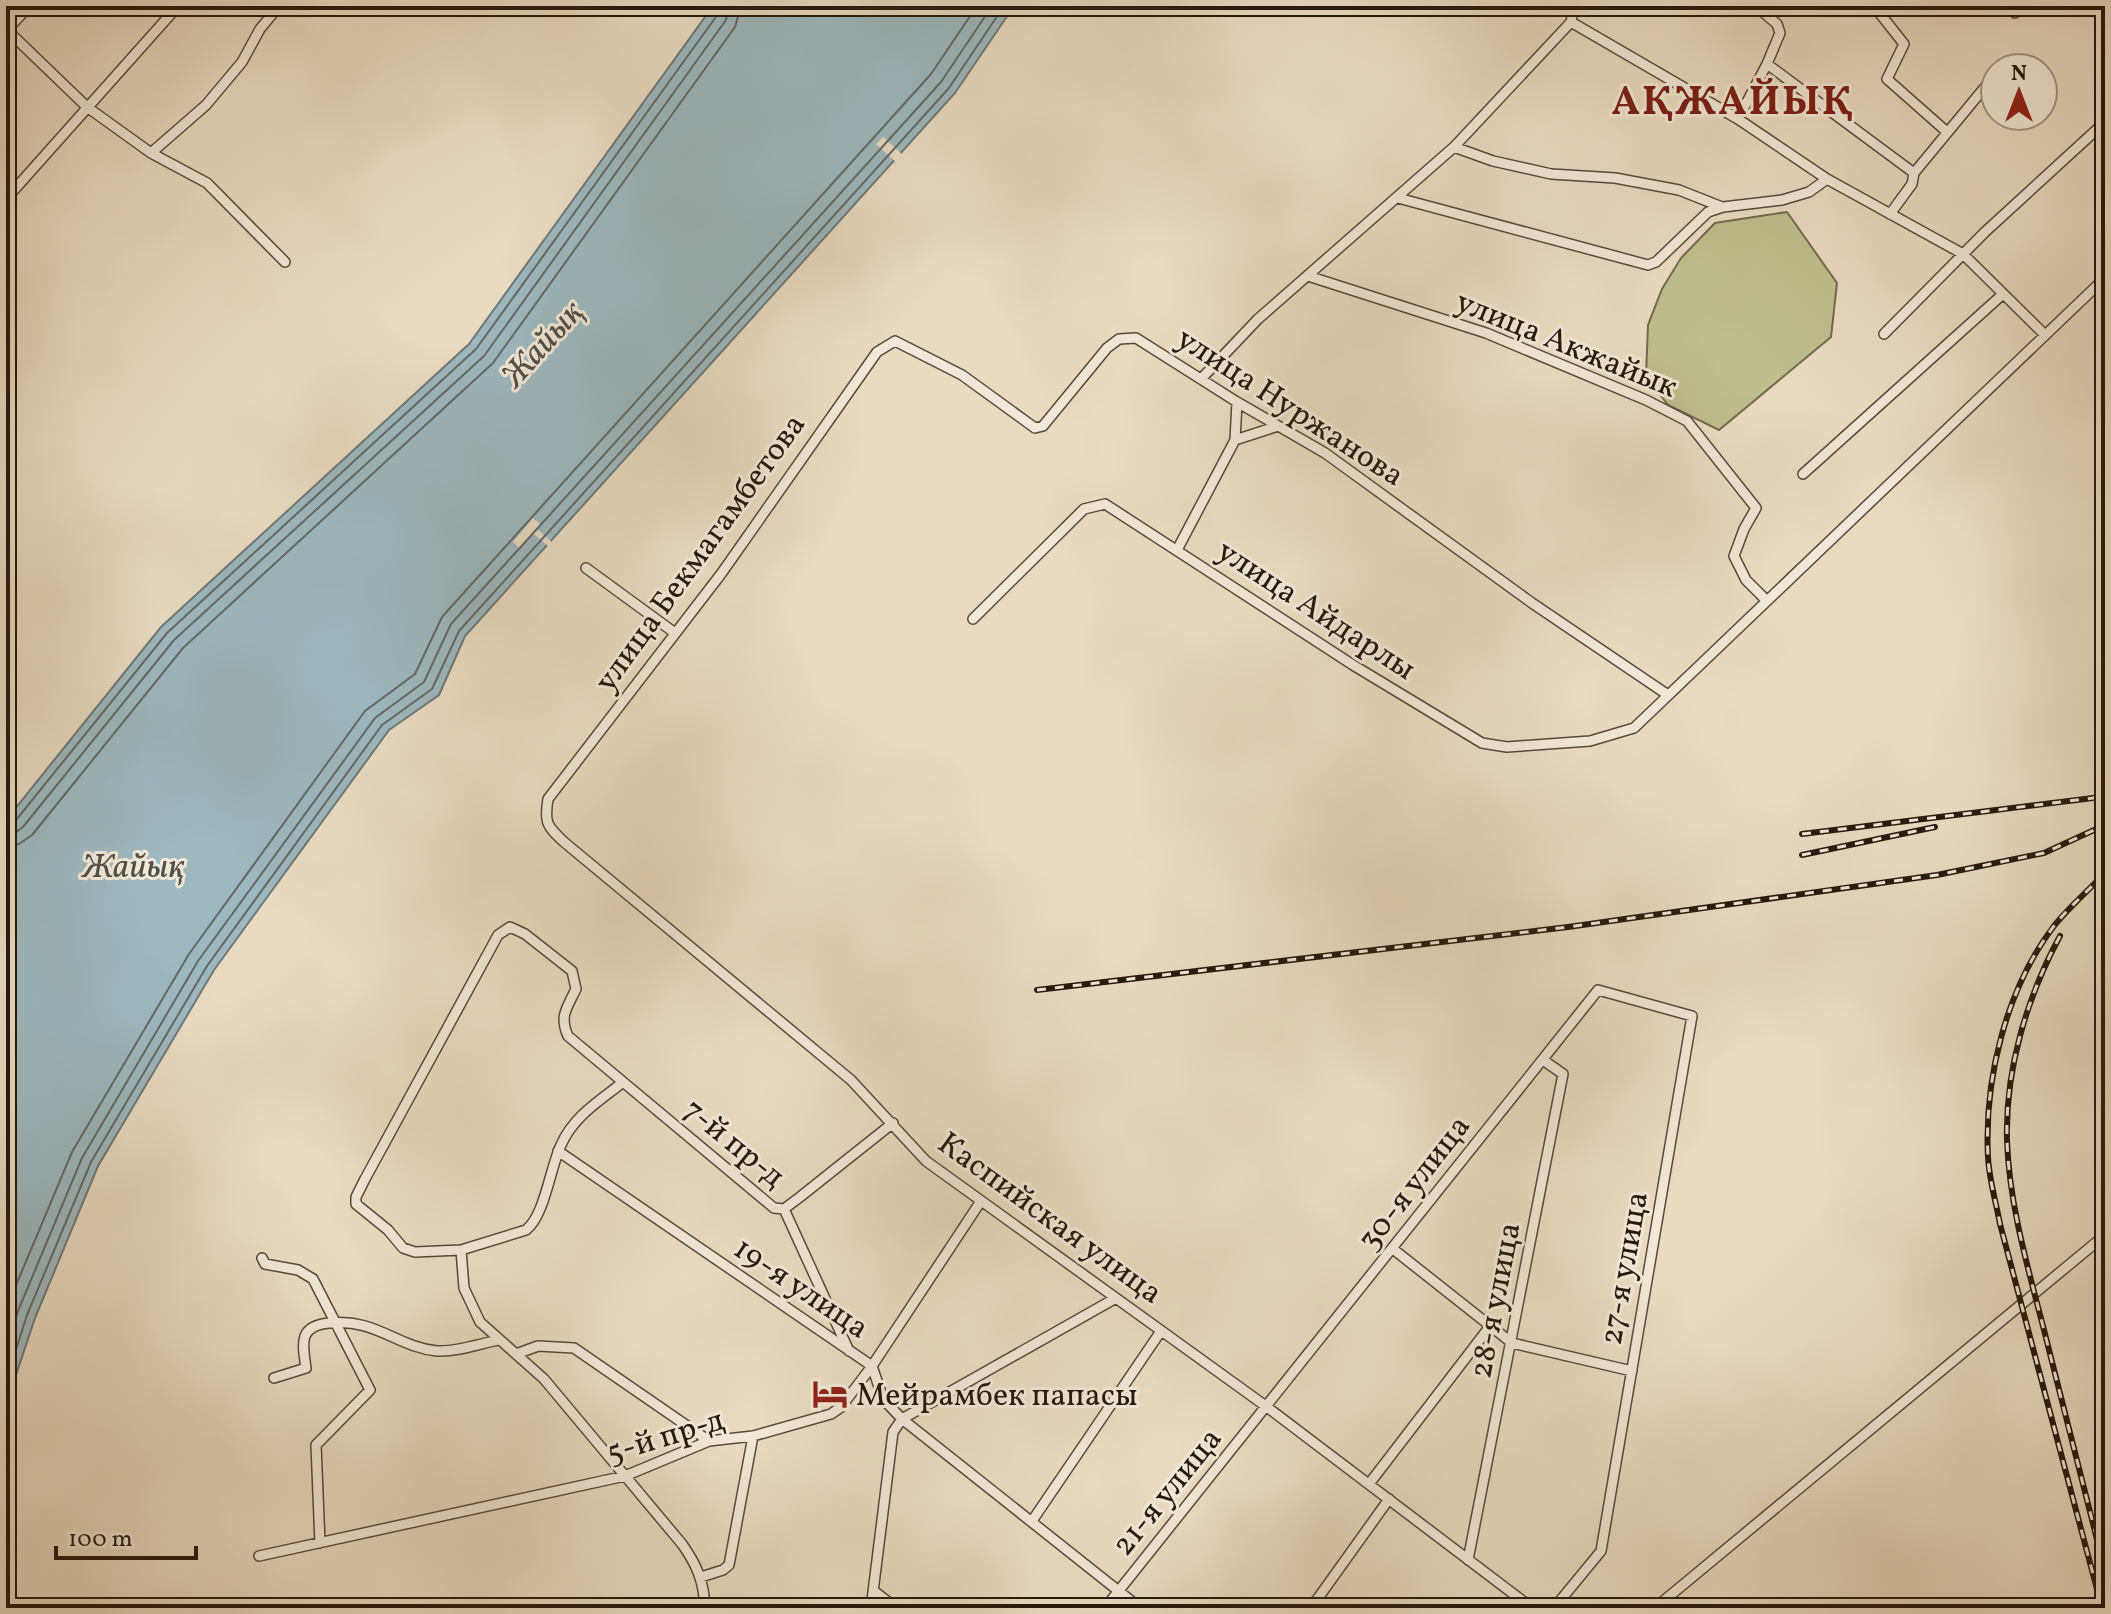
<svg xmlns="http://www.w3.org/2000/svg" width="2111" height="1614" viewBox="0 0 2111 1614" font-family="Vollkorn,serif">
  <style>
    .green { fill: #bebe8e; stroke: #726b4d; stroke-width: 2 }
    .water { fill: #9db8bf; stroke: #6d7877; stroke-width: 2 }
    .pier { fill: #e9dbc2 }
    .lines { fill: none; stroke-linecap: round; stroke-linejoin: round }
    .shore { stroke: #616866; stroke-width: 2 }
    .minor-casing { stroke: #56493a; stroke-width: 12 }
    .minor { stroke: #f1e8d7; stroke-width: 9 }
    .rail-casing { stroke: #25180c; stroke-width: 6 }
    .rail { stroke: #f1e8d7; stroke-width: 3; stroke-dasharray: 9; stroke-linecap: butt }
    .labels { text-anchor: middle; stroke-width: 6; stroke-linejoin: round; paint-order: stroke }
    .street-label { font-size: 32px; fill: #25180c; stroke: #f1e8d7 }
    .poi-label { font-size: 32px; fill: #25180c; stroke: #f1e8d7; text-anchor: start }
    .water-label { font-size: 34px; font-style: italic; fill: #4f504b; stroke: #f1e8d7 }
    .district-label { font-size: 40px; font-weight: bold; letter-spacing: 2px; fill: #7a1f14; stroke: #f1e8d7 }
  </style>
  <rect width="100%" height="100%" fill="#e9dbc2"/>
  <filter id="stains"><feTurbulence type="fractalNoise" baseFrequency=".0025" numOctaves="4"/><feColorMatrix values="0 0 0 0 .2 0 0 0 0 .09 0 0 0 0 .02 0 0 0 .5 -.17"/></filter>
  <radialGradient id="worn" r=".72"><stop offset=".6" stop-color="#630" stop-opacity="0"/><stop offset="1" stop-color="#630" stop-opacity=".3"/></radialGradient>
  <path class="green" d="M1787,212L1837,283L1831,337L1719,430L1668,405L1646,376L1648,325L1662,289L1681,258L1715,223Z"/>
  <path class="water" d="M713,6H1014L955,93L465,636L439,695L389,730L214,970L98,1166L35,1318L15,1378L6,1418V820L161,627L469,344Z"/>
  <path class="pier" d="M883,137L904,156L897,163L876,144Z
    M533,518L540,524L537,529L554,544L550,548L533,533L519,548L513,542Z"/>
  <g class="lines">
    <path class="shore" d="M6,824L16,820L167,633L476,349L718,14L719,6
      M6,834L15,833L23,827L174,640L484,356L726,20L729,6
      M6,846L19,844L32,835L183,648L493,363L735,27L741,6
      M6,1309L72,1152L189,954L365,711L415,674L442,617L931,74L977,6
      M6,1348L18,1311L82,1158L198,961L375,718L424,682L451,624L941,82L992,6
      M6,1381L27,1315L91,1162L207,966L382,725L432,689L459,631L949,88L1004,6"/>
    <g class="minor-casing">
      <path id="minor" d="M1756,6L1777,24L1780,33L1767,64
        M1874,6L1904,44L1887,79L1947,132
        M2015,13L2023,6
        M1571,22L1574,6
        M6,29L87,107L151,153L207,183L285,262
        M6,31L29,6
        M1738,119L1767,64L1914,173
        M1454,147L1493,161L1551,174L1615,178L1679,190L1722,207
        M151,153L206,105L242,62L260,29L279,6
        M1398,198L1648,265L1656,262L1708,212L1723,207L1782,200L1809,192L1827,179
        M6,199L178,6
        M1890,214L1912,184L1914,173L1990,81
        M1308,276L1486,333L1646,400L1687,421L1756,508L1744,529L1734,556L1746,580L1767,601
        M1884,334L1985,232L2105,122
        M1201,379L1258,319L1454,147L1571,22L1738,119L1827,179L1963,254L2045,335
        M1235,440L1237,402
        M1803,474L2003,294
        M1177,550L1235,440L1278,426
        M586,568L675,633
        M973,619L1084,509L1105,504L1353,665L1482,743L1507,747L1590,741L1634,728L2105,278
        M622,1083C599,1101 573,1117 561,1145C550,1168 545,1215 526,1230L461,1250L415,1252L403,1248L388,1230L356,1204V1197L365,1179L498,935L510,927L525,934L572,971L576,989C567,1008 559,1016 568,1036L774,1208L784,1209L800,1197L893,1123
        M558,1151L872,1366L883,1399L902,1419L1140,1608
        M784,1209L849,1351
        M1393,1249L1512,1343L1632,1371
        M461,1250L464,1288L480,1322L544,1379L682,1544C697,1565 704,1582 705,1608
        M262,1258L265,1264L298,1270L313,1279L370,1390L316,1445L320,1543
        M516,1354L538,1346L574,1348L709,1441
        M274,1378L306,1368C302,1342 299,1326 329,1323C375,1318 397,1347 437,1351C457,1352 479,1344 498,1340
        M1369,1484L1491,1325
        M1032,1521L1161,1331
        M259,1556L625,1476L709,1441L753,1436L831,1414L841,1407L872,1366L981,1201
        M1468,1560L1563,1074L1543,1060
        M701,1577L723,1570L729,1565L753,1436
        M874,1591L896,1608
        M871,1608L893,1432L902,1419L1116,1298
        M1105,1608L1598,990L1692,1016L1601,1551L1554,1608
        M1311,1608L1389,1499
        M1532,1608L1267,1407L926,1161L851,1080L564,842C547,826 544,823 548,799L721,574L877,352L895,341L962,375L1035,428L1043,426L1107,348L1119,339L1136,338L1237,402L1325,453L1532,603L1668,695
        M1655,1608L2105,1235"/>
    </g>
    <use href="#minor" class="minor"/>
    <g class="rail-casing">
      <path id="rail" d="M1802,834L2093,798L2105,794
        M1802,855L1935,827
        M2060,936C2027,997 2005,1070 2007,1140C2009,1204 2028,1268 2044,1330C2064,1411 2085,1491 2105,1571
        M1037,990L1568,927L1937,875L2044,853L2105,825
        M2102,1608L2000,1224C1996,1202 1989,1179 1988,1157C1984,1079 2006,989 2054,926C2069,907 2088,891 2105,873"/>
    </g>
    <use href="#rail" class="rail"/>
  </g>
  <defs>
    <g id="hotel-bare" transform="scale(2.76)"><path d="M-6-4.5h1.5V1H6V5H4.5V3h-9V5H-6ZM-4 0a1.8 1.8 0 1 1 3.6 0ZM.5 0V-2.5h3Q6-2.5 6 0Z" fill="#8f2418" stroke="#f1e8d7" stroke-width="2.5" paint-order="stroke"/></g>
  </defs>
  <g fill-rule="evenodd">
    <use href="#hotel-bare" x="830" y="1394"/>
  </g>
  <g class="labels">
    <g class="street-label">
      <text transform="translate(1567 343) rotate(22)" y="11">улица Акжайык</text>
      <text transform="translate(1291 406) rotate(33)" y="11">улица Нуржанова</text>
      <text transform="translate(699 552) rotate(-54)" y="11">улица Бекмагамбетова</text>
      <text transform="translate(1317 609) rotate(33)" y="11">улица Айдарлы</text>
      <text transform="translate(735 1142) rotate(39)" y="11">7-й пр-д</text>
      <text transform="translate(1413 1182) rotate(-52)" y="11">30-я улица</text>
      <text transform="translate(1051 1217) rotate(36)" y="11">Каспийская улица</text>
      <text transform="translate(1623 1268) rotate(-80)" y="11">27-я улица</text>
      <text transform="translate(802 1287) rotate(34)" y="11">19-я улица</text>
      <text transform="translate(1494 1300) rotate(-79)" y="11">28-я улица</text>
      <text transform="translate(665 1435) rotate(-17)" y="11">5-й пр-д</text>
      <text transform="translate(1166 1491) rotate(-51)" y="11">21-я улица</text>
    </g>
    <g class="poi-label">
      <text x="856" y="1405">Мейрамбек папасы</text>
    </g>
    <g class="water-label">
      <text transform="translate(541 343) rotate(-48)" y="12">Жайық</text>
      <text x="133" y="877">Жайық</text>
    </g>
    <g class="district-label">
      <text x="1733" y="114">АҚЖАЙЫҚ</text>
    </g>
  </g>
  <rect width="2111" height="1614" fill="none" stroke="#e9dbc2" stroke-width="32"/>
  <rect x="8" y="8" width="2095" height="1598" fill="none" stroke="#25180c" stroke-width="4"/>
  <rect x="16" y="16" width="2079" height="1582" fill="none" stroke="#25180c" stroke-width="2"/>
  <g transform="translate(2019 92)"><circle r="38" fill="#f1e8d7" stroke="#9f9586" stroke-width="2"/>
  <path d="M0-6L14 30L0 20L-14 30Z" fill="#8f2418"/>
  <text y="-12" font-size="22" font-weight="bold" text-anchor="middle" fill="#25180c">N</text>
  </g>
  <path d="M56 1546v12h140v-12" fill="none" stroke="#25180c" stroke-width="4"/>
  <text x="68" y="1546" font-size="24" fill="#25180c" stroke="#f1e8d7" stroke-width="6" paint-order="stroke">100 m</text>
  <rect width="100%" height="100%" filter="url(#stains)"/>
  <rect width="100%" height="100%" fill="url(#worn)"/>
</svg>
